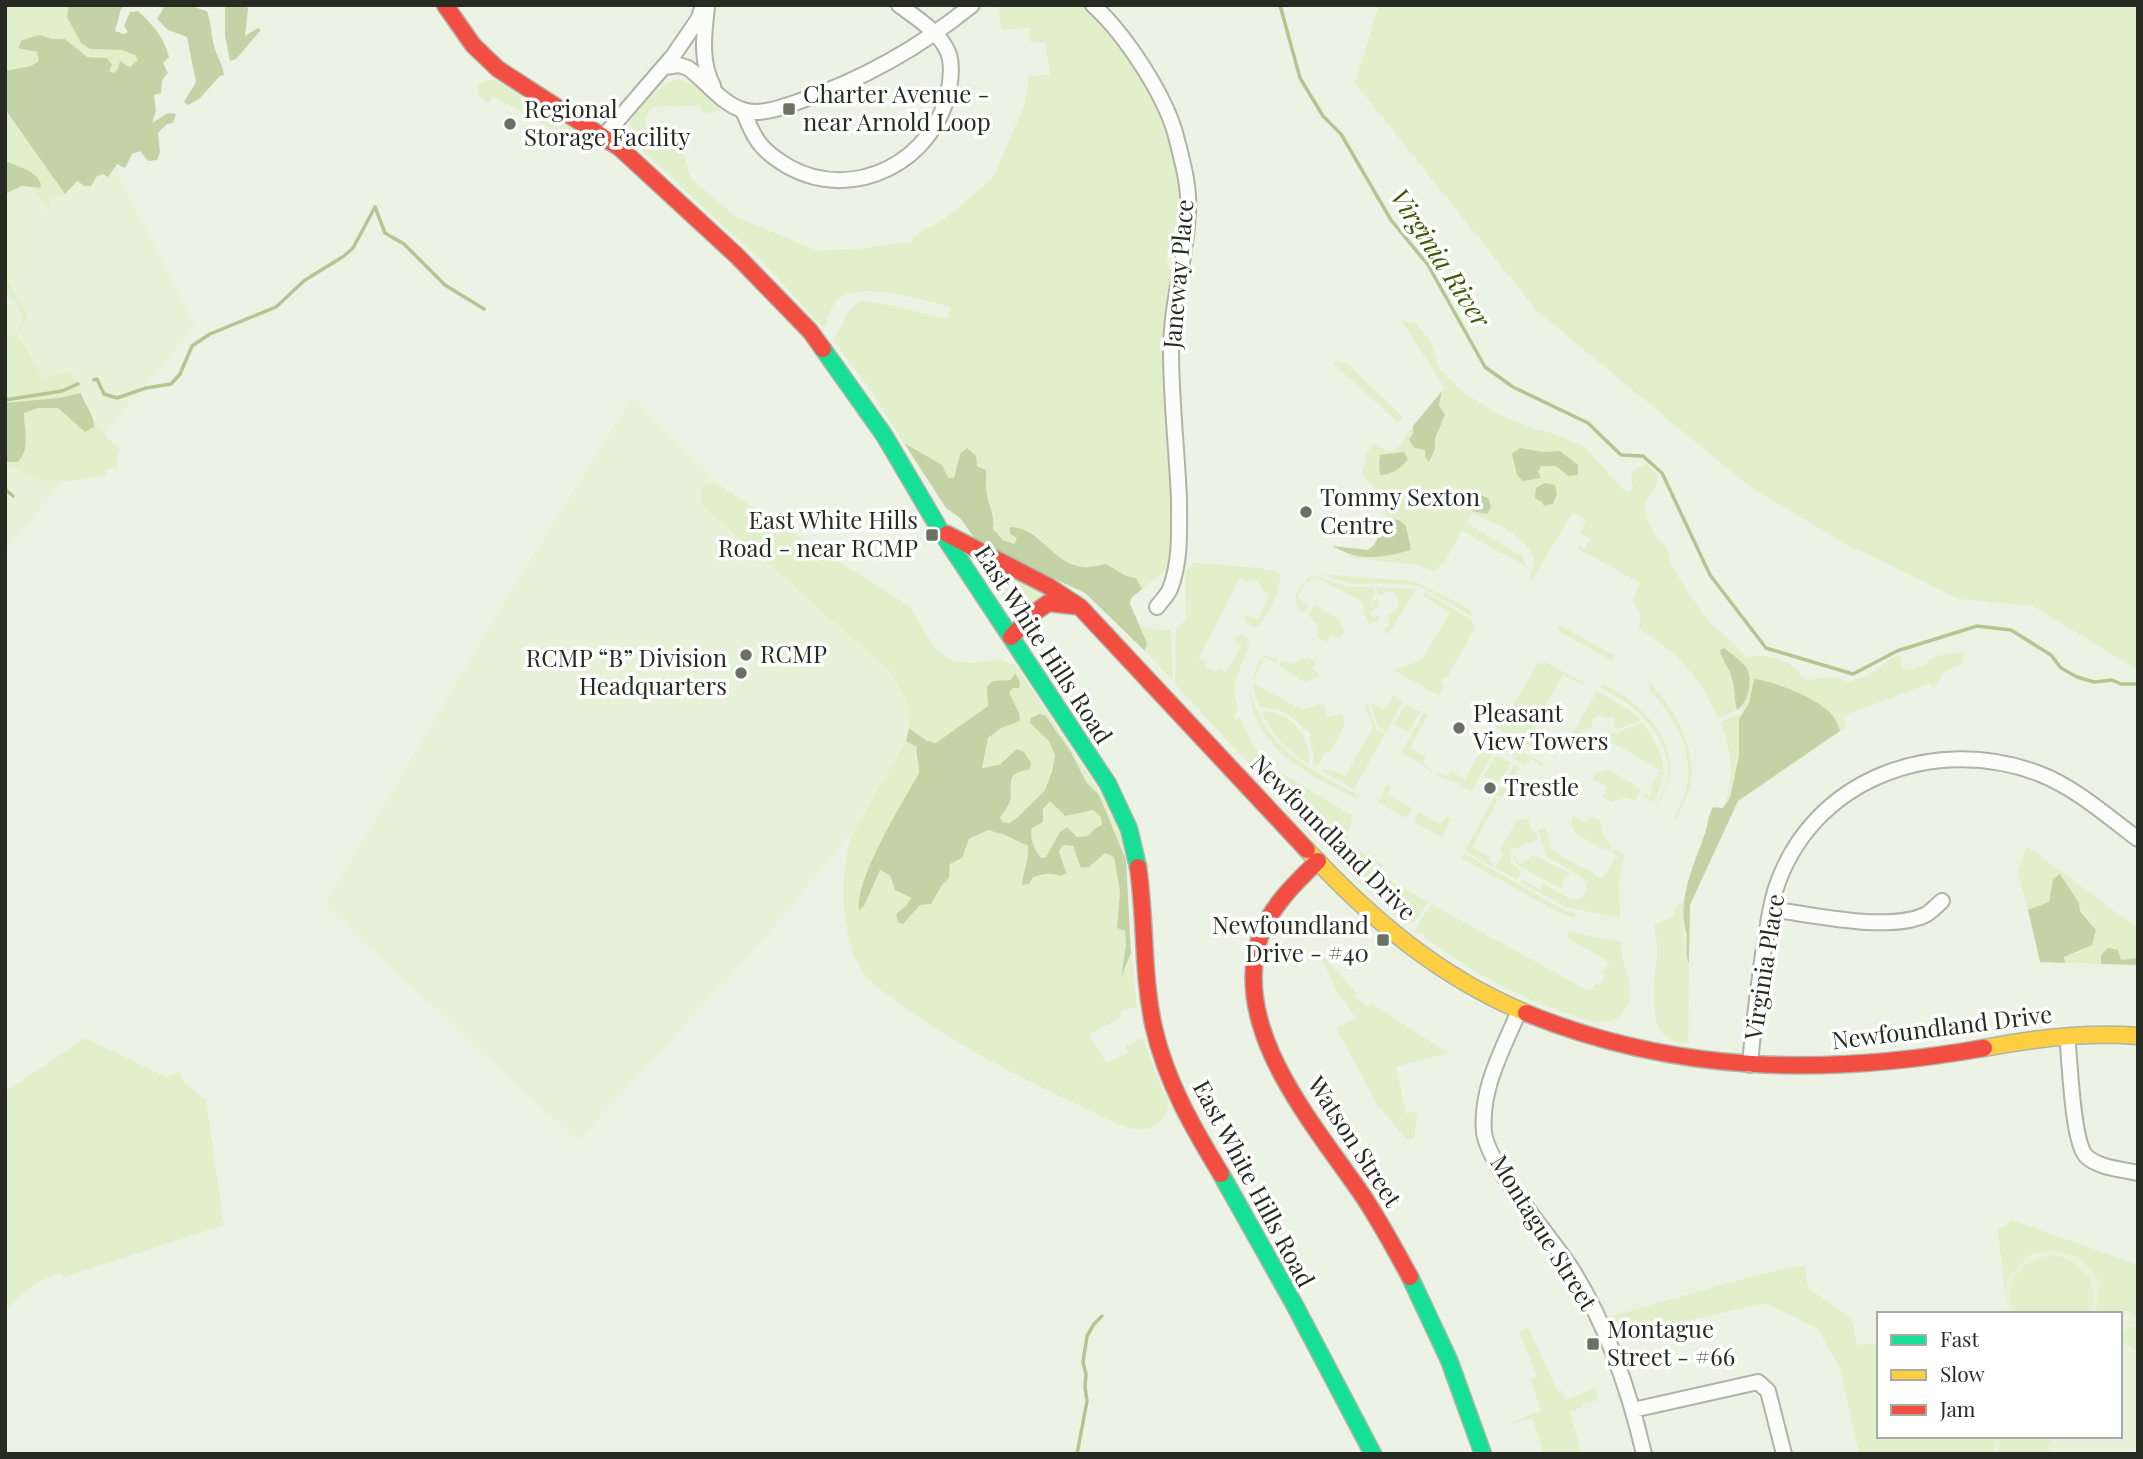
<svg xmlns="http://www.w3.org/2000/svg" width="2143" height="1459" viewBox="0 0 2143 1459" font-family="'Playfair Display',serif">
  <style>
    .built { fill: #e8f2d8 }
    .green { fill: #e1efcb; fill-rule: evenodd }
    .forest { fill: #c3d3a6; fill-rule: evenodd }
    .lines { fill: none; stroke-linecap: round; stroke-linejoin: round }
    .stream { stroke: #b3c691; stroke-width: 3.5 }
    .street-casing { stroke: #afb3a8; stroke-width: 18 }
    .fast-casing { stroke: #afb3a8; stroke-width: 19 }
    .slow-casing { stroke: #afb3a8; stroke-width: 19 }
    .jam-casing { stroke: #afb3a8; stroke-width: 19 }
    .street { stroke: #fcfdfb; stroke-width: 14 }
    .fast { stroke: #16e098; stroke-width: 16 }
    .slow { stroke: #ffcf43; stroke-width: 16 }
    .jam { stroke: #f24e42; stroke-width: 16 }
    .poi-dot { fill: #6c7165; stroke: #fff; stroke-width: 2.5 }
    .labels { text-anchor: middle; stroke-width: 7; stroke-linejoin: round; paint-order: stroke }
    .poi-label { font-size: 24px; fill: #272b21; stroke: #fff; text-anchor: start }
    .street-label { font-size: 24px; fill: #272b21; stroke: #fff }
    .water-label { font-size: 26px; font-style: italic; fill: #415606; stroke: #fff }
  </style>
  <rect width="100%" height="100%" fill="#edf3e4"/>
  <path class="built" d="M5,44L106,150L196,326L5,551Z
    M632,397L949,713L773,929L578,1142L324,905L512,589Z
    M2012,1220L2138,1265V1454H1993L1973,1436H2120V1314H2007L1998,1230Z"/>
  <path class="green" d="M5,5H69L67,17L81,43L90,49L122,50L135,55L138,60L130,67L125,63L114,73L109,71L101,56L87,57L65,39H52L40,35L18,48L38,52L39,61L31,66L5,71Z
    M998,5H1081C1130,50 1182,130 1179,198C1178,212 1178,228 1173,241C1170,248 1165,253 1167,261C1168,265 1170,267 1171,270C1168,309 1162,348 1163,387C1165,423 1170,458 1173,494C1175,519 1172,544 1169,568L1142,589L1136,578L1126,576L1106,564L1084,568L1060,559L1038,536L1021,528L1013,545C987,532 994,522 989,498C988,494 985,491 985,487C985,480 987,477 986,470L960,454L954,478H947L943,470L926,456L904,443L873,394L833,340L850,309L861,301L890,305L946,319L952,307C924,301 861,280 838,299C831,306 827,320 824,329L763,262L636,145L632,136L677,135L691,178L736,217L816,250L859,249L914,241L913,237L947,217L993,178L1024,106L1029,76L1050,75L1045,42H1030L1029,28L1002,30Z
    M1379,5H2138V670L2033,606L1959,599L1844,543L1746,484L1536,310L1355,83Z
    M494,79L593,143L569,135L567,137L493,96L488,103C481,100 477,94 478,86L484,81Z
    M676,79C693,81 712,96 721,110L703,114L700,105L655,107L650,110L645,121L647,128L652,132L631,134C630,130 629,127 631,122C635,109 663,82 676,79Z
    M5,107L15,126L54,175L65,194L50,198V212C42,206 41,194 31,187L40,188L29,171L6,161Z
    M5,276L27,313V318L20,332L18,331L23,318L14,301L5,297Z
    M1401,320L1416,324L1430,340L1440,369L1463,392L1498,414L1537,430L1551,433L1585,447L1622,489L1629,493L1633,490L1631,474L1638,467L1647,464L1657,474L1658,481L1644,506L1647,520L1659,541L1665,545L1672,567L1690,595L1712,625L1733,642L1746,657C1770,653 1792,660 1806,680L1834,677L1848,682L1868,675L1895,656H1902L1901,667L1911,670L1927,664L1928,660C1941,654 1951,652 1964,653L1962,664L1943,673L1932,691L1931,683L1843,716L1846,726L1840,731C1827,700 1793,691 1764,680L1753,687L1749,703L1739,719V756L1730,798L1723,808C1735,780 1732,750 1720,722L1742,713L1748,669L1724,648L1721,657C1734,674 1732,691 1737,710L1718,718C1699,676 1678,652 1639,629L1640,613L1632,600L1640,583L1577,548L1579,546L1585,549L1590,539L1580,533L1586,520L1573,512L1532,581L1530,576L1535,562C1527,534 1496,525 1472,513L1467,523L1522,556L1527,567L1462,531L1444,563L1434,571L1413,564L1346,557L1351,555L1369,557L1399,520L1387,519L1384,507L1401,501L1388,490L1376,491L1362,474L1366,454L1374,443C1395,462 1401,443 1413,426L1415,448L1425,450L1434,445L1445,415L1439,405L1444,387ZM1520,449L1543,452L1560,451L1578,466V474L1568,476L1556,466H1540L1538,472L1517,475L1512,454Z
    M17,333L44,379L71,371L81,393L58,398L5,403V339Z
    M1336,360L1349,365L1403,417L1397,422L1333,363Z
    M38,408H58L65,416L94,427V421L106,437L120,449L117,457L116,473L114,468L106,470L107,475L98,477C57,484 42,484 5,463L10,464L27,444L23,413Z
    M708,484L722,487L909,606L937,651L954,661L974,663L999,659L1017,666L1102,796L1119,831L1126,860L1099,796L1086,782L1071,752L1045,715L1039,729L1049,741L1055,755L1045,789L1018,817L1009,823L1002,822L1000,817C1004,812 1009,806 1010,800C1011,788 1008,781 1018,771L1007,755L999,765L982,768L988,738L1001,728L1013,724L1019,713L1009,692L1013,688L1015,673L1011,680L1005,681L987,700L988,706C974,720 955,726 942,741C929,746 919,735 909,728L908,704L891,672L706,509C699,499 697,491 708,484Z
    M978,560L1043,590L1044,596L1015,615Z
    M1193,563L1261,568L1279,573C1284,585 1267,620 1256,627L1247,624L1244,617L1247,615L1258,619L1269,595L1262,589V585L1253,579L1250,582L1240,578L1199,658L1206,662L1205,667L1215,672L1219,669L1226,672L1242,645L1236,642L1235,636L1240,634L1248,639L1249,646L1234,683L1237,713L1234,714L1235,719L1240,718L1255,748L1273,768L1353,816L1347,834L1349,842L1357,850L1382,864L1379,874L1428,902L1416,921L1405,924L1353,877L1175,684L1176,629L1186,619L1185,572Z
    M1319,574L1414,581L1462,605L1469,609L1473,617L1419,586L1388,583L1353,584Z
    M1313,575L1349,587H1373L1376,596L1373,597L1370,605H1374L1372,602L1377,598L1378,606L1370,612L1372,617L1378,616L1380,620L1368,624L1361,601L1313,576L1309,583L1306,582L1297,597L1309,605L1304,613C1286,604 1300,583 1313,575Z
    M1376,587L1416,589L1389,633L1386,634L1384,628L1389,626L1388,615L1398,608V598L1392,591L1378,595Z
    M1425,592L1472,620L1475,627L1447,678L1444,677L1441,682L1445,685L1439,696L1394,670L1422,660L1450,612L1423,596Z
    M1314,605L1339,619L1344,632L1340,639L1331,635L1327,642L1317,637C1320,629 1314,620 1308,615Z
    M1139,623L1147,629L1171,630L1173,681L1145,651L1147,643Z
    M1560,625L1615,656L1612,661L1559,631L1558,628Z
    M1265,655L1278,660L1277,663L1264,657L1253,683L1302,710L1323,703L1328,717L1342,713L1345,724L1330,753L1326,751L1316,768L1313,766V752L1309,737L1311,736L1308,729L1304,730C1293,715 1279,708 1260,707L1259,705C1251,686 1250,670 1265,655Z
    M1307,657L1316,662L1312,669L1320,674L1318,678L1304,682L1279,666L1282,661L1294,664Z
    M1545,662L1585,683L1583,685L1563,675L1535,724L1544,747L1541,752L1495,727L1502,715L1509,719L1512,715L1509,713L1537,664Z
    M1649,682C1675,708 1698,749 1690,786C1687,798 1680,810 1675,821L1674,817C1679,807 1685,798 1687,786C1694,752 1674,715 1650,691Z
    M1603,684C1635,699 1674,733 1670,773C1669,784 1663,795 1659,804L1656,807C1660,797 1667,787 1668,776C1672,753 1651,723 1634,709C1625,700 1612,694 1601,688Z
    M1250,691C1268,751 1311,771 1363,797L1355,798C1311,776 1252,748 1250,691Z
    M1597,691L1630,710L1641,720L1616,730L1613,717L1606,719L1598,715L1592,720V726L1581,732L1582,736L1572,739L1571,736Z
    M1392,694L1403,702L1386,732L1379,728L1371,706L1372,703L1382,709C1389,706 1392,702 1392,694Z
    M1367,702L1376,729L1385,734L1354,789L1321,771L1323,769L1327,771L1329,768L1345,776L1373,728L1365,705Z
    M1406,704L1420,712L1409,732L1394,724Z
    M1262,711C1291,711 1309,735 1310,762L1307,763C1287,751 1270,734 1262,711Z
    M1423,712L1428,715L1410,748L1426,757L1423,762L1432,771V773L1422,764L1401,753L1415,727H1417Z
    M1643,723C1665,756 1670,765 1654,802L1644,797L1645,794L1650,796L1654,789L1651,787L1660,770L1611,742L1590,749L1588,742L1597,740L1598,744L1607,743L1610,739V734L1616,732L1619,741L1617,732Z
    M1490,735L1543,763L1542,766L1530,759L1526,766L1513,758L1514,756L1510,751L1500,747L1498,751L1495,750L1471,792L1455,782L1436,776L1438,773L1447,776L1450,771L1465,779Z
    M906,741L917,747L915,757L920,766L919,773L899,809L873,884L880,870L890,875L895,890L911,898L906,906L903,924L920,905L931,904L942,885L949,878C950,855 967,838 988,830L1005,835L1028,846V857L1023,872C1039,879 1044,870 1060,876L1064,862L1059,851L1063,845L1073,846L1081,868L1089,866L1104,853L1114,857L1120,892L1117,928L1125,931L1126,944L1121,975L1127,968L1131,953L1137,1007L1122,1010L1120,1018L1089,1034L1106,1063L1128,1053L1125,1046L1143,1038L1159,1082L1169,1102C1164,1131 1142,1135 1116,1123C1041,1087 964,1052 898,1002C887,994 873,986 865,975C840,941 839,875 851,836Z
    M1496,755L1511,763L1498,784L1484,776Z
    M1513,765L1521,768L1515,774L1514,779L1522,786L1521,789L1498,797L1495,796L1505,779H1507Z
    M1608,769L1638,787L1641,791L1636,800L1624,798L1612,802L1602,797L1607,787L1593,779L1596,774Z
    M1391,785L1388,795L1412,808L1406,818L1379,803L1385,787Z
    M1522,791L1498,800L1472,847L1490,857L1488,860L1494,864L1492,867L1465,851L1494,797L1498,799Z
    M1050,801L1065,816L1093,810L1101,817L1102,826L1094,829L1088,836L1077,837L1067,827L1060,832L1046,857L1041,858C1035,850 1029,838 1032,828L1037,825L1043,809Z
    M1419,812L1441,824L1446,817H1449L1450,822L1442,837L1414,822Z
    M1573,816L1586,824L1591,816L1601,821L1603,836L1611,846L1609,851L1604,848L1603,850L1575,833L1571,821Z
    M1528,818L1532,832L1535,831L1538,839L1511,850V863L1522,871L1517,880L1495,868L1504,853L1500,850L1516,821Z
    M1546,828L1552,851L1602,878L1617,856L1612,852L1614,849L1625,854L1619,880L1620,918L1566,907L1520,882L1522,880L1540,890L1544,884C1551,887 1567,899 1573,899C1583,901 1590,889 1584,880C1580,874 1555,862 1547,857L1538,830Z
    M2027,846L2138,929V958L2121,960L2101,955V964L2065,963L2063,957L2080,952L2090,920C2078,909 2070,889 2060,874L2053,879L2049,902L2028,910L2017,872Z
    M1464,853L1562,909L1576,914L1574,918L1556,911L1461,858Z
    M1535,855L1571,874L1564,879L1561,889L1517,865L1513,857L1515,856L1517,861L1522,864L1528,858Z
    M1685,902C1682,913 1684,954 1689,963L1688,1044C1679,1043 1669,1041 1663,1034C1650,1020 1654,981 1656,963C1658,951 1656,937 1654,924L1673,917L1677,905Z
    M1431,904L1590,992L1596,984L1600,985L1605,976L1603,971L1610,962L1567,938L1569,932L1621,942L1623,961L1630,985V999L1628,1006L1618,1018L1598,1024L1548,1007L1507,989L1474,971L1423,937L1425,935L1420,932L1418,934L1414,931Z
    M1325,957L1356,993L1354,996L1367,1007L1371,1003L1448,1053L1396,1067L1406,1114L1417,1111L1415,1137L1407,1140L1378,1106L1336,1028L1356,1018L1337,992L1322,959Z
    M85,1038L166,1077L180,1071L184,1083L206,1100L224,1225L64,1277L59,1273L35,1283L5,1310V1092Z
    M2012,1220L2138,1265V1318L2127,1310L2113,1314H2094L2097,1308L2098,1289L2101,1288C2091,1254 2053,1243 2024,1257L2025,1259L2008,1277L2005,1291L1998,1230Z
    M2056,1255C2083,1263 2102,1286 2089,1314H2014C2000,1281 2025,1257 2056,1255Z
    M1805,1265L1808,1288L1852,1319L1857,1345L1879,1343V1436H1995L1997,1438L1993,1454H1859L1840,1369L1818,1329L1765,1303L1666,1326L1662,1321L1654,1320L1619,1333L1612,1316L1757,1275Z
    M1528,1327L1558,1392L1562,1390L1566,1400L1595,1388L1598,1400L1583,1404V1407L1570,1412L1582,1454H1544L1532,1418L1505,1425L1541,1411L1531,1380L1537,1376L1519,1332Z
    M2132,1327H2138V1352L2122,1341L2120,1342V1332Z
    M2001,1436H2055L2047,1446L2051,1450L2049,1454H1997Z"/>
  <path class="forest" d="M69,5H125L121,9L115,31L124,34L128,32L124,26L130,12L138,11C153,25 164,37 169,57L163,63L168,73L162,80L161,93L154,95L156,111L152,123L168,113L176,114L173,123L167,124L158,133L160,152L157,160L148,161L140,151L132,154L125,168L117,164L108,177L103,174L97,176L91,186H85L77,181L65,194L7,112L5,107V71L31,66L39,61L37,52L18,48L22,40L40,35L52,39H65L87,57L107,58L112,65L109,71L114,73L118,69L120,61L130,67L138,60L135,55L122,50L90,49L81,43L67,17Z
    M152,5H187L207,11C212,25 211,39 216,52C219,60 223,66 224,75L220,76L199,99L188,105L184,102L196,82L187,37L168,30L157,19L164,7Z
    M225,5H246L248,9L245,36L258,28L261,30L236,59L230,61L225,36Z
    M5,156L6,161L29,171L37,177L41,184L40,188L22,186L5,194Z
    M1442,391L1439,405L1445,415L1435,439V449L1429,462L1425,457V450L1414,448L1409,439L1413,434V426Z
    M81,393C84,404 95,416 94,427L85,432L58,408H38L24,413C24,431 31,447 18,462H5V403L58,398Z
    M904,443L942,465L948,478H954L960,454L967,448L976,456L977,466L986,470C987,477 985,481 986,488C987,503 995,513 993,529L1003,540L1014,544L1017,538L1010,534V527C1042,528 1052,564 1083,567C1090,568 1099,565 1106,564L1126,576L1136,578L1142,589L1131,598L1130,604L1147,643L1145,651L1085,593L979,544L960,518L946,508Z
    M1520,448L1543,452L1560,451L1578,465V475L1568,476L1556,466H1541L1538,472L1541,478L1523,481L1517,475L1512,454Z
    M1404,452L1408,460C1399,469 1393,474 1380,475L1379,462L1380,455Z
    M1545,483L1555,485L1557,494L1553,504L1544,506L1542,502L1535,498L1536,488Z
    M1472,490L1489,499L1491,508L1487,514L1472,511L1467,503L1468,494Z
    M1387,519L1399,520L1406,526L1411,550C1394,555 1371,560 1353,555C1346,553 1339,549 1332,546L1368,550L1374,545Z
    M1724,648C1731,654 1741,660 1746,667C1754,679 1748,703 1737,710C1734,699 1735,688 1731,676C1729,667 1721,660 1720,650Z
    M1015,673L1020,682L1019,688H1013L1009,692L1019,713L1020,721L1001,728L988,738L982,768L999,765L1017,749L1024,752L1031,763L1030,769C1004,774 1013,782 1010,801C1008,807 1004,812 1000,817L1002,822L1009,823L1018,817L1045,790L1052,771L1055,755L1049,741L1030,723L1031,718L1039,714L1045,715L1071,752L1086,782L1099,795L1126,860L1131,953L1121,978L1126,945L1125,931L1117,928L1120,892L1114,857L1105,853L1089,867L1081,868L1073,846L1063,845L1059,851L1066,873L1060,876C1050,872 1044,874 1033,877L1029,884L1022,885C1023,871 1029,860 1028,846L1005,835L988,830L969,839L962,858L950,864L949,878L942,885L931,904L920,905L903,924L898,922L896,914L906,906L911,898L895,890L890,875L880,870L864,906L859,911C855,878 902,804 919,773C920,764 915,757 917,747L906,741L909,728L927,741L936,743L988,706L987,687L993,681L1011,680ZM1050,801L1065,816L1093,810L1101,817L1102,825L1094,829L1088,836L1077,837L1067,827L1060,832L1046,857L1041,858C1035,851 1029,838 1032,828L1043,822V809Z
    M1754,679C1775,681 1820,699 1833,716C1836,720 1838,726 1840,731L1738,801L1690,905L1689,963C1684,953 1688,943 1686,932C1677,897 1694,866 1705,833C1708,824 1708,816 1713,807L1723,808L1730,798L1739,756V719L1749,703Z
    M2060,874L2079,903L2080,911L2096,930L2092,945L2064,957L2065,963L2040,962L2028,910L2049,902L2053,879Z
    M2108,948L2118,950L2121,960L2138,958V965L2101,964V955Z"/>
  <g class="lines">
    <path class="stream" d="M1280,5L1300,78L1323,116L1341,134L1391,220L1428,265L1485,367L1513,387L1588,423L1621,455L1643,456L1662,473L1710,575L1766,648L1853,674L1897,651L1977,626L2011,630L2051,655L2061,668L2077,677L2094,682L2112,680L2121,684H2138
      M375,207L385,233L404,244L445,285L484,309
      M94,380L97,379L104,394L117,398L146,388L171,384L180,374L192,346L210,334L276,307L305,280L344,256L353,248L375,207
      M5,400L62,391L78,384
      M5,489L13,496
      M1077,1454L1087,1401L1085,1387L1086,1374L1083,1362L1087,1336L1094,1324L1102,1316"/>
    <g class="street-casing">
      <path id="street" d="M1093,5C1125,34 1167,97 1177,140C1183,164 1190,188 1188,213C1186,259 1171,304 1171,351C1171,400 1177,450 1179,500C1179,530 1181,561 1170,589C1167,596 1161,601 1157,607
        M707,7C704,34 700,61 713,86
        M665,67L679,65L688,68C705,80 722,104 743,110C760,116 783,107 800,101C864,79 919,48 972,5
        M743,111C748,122 752,134 760,144C767,153 779,161 789,167C854,203 935,161 949,89C951,76 953,60 946,48C936,30 915,17 899,5
        M604,136L673,56L699,18L703,5
        M1771,909C1811,915 1889,932 1925,915C1931,912 1937,905 1942,901
        M1519,1011C1503,1049 1480,1089 1484,1132C1488,1167 1552,1237 1573,1271C1607,1326 1629,1390 1644,1454
        M2067,1036C2070,1059 2072,1141 2086,1156C2098,1168 2122,1169 2138,1173
        M1750,1065C1753,1027 1758,991 1763,954C1767,933 1769,911 1775,891C1810,779 1935,733 2040,774C2076,788 2107,816 2138,839
        M1633,1410L1758,1382L1768,1391L1784,1454"/>
    </g>
    <g class="fast-casing">
      <path id="fast" d="M823,349L884,435L940,530L1108,784L1129,829L1138,867
        M1221,1174L1294,1304L1373,1454
        M1410,1277L1449,1360L1483,1454"/>
    </g>
    <g class="slow-casing">
      <path id="slow" d="M1307,850C1370,918 1439,977 1526,1013
        M1984,1048C2036,1038 2086,1032 2138,1036"/>
    </g>
    <g class="jam-casing">
      <path id="jam" d="M445,5L473,45L498,69L620,148L737,256L810,331L823,349
        M947,534L1048,586L1080,607L1307,850
        M1011,637L1034,613L1048,603L1075,606
        M1318,861C1296,882 1270,907 1260,937C1229,1031 1316,1126 1365,1199C1381,1224 1396,1251 1410,1277
        M1138,867C1146,921 1142,975 1154,1028C1166,1081 1193,1128 1221,1174
        M1526,1013C1676,1074 1826,1076 1984,1048"/>
    </g>
    <use href="#street" class="street"/>
    <use href="#fast" class="fast"/>
    <use href="#slow" class="slow"/>
    <use href="#jam" class="jam"/>
  </g>
  <g class="poi-dot">
    <rect x="782" y="102" width="14" height="14" rx="3.5"/>
    <circle cx="510" cy="124" r="7"/>
    <circle cx="1306" cy="512" r="7"/>
    <rect x="925" y="528" width="14" height="14" rx="3.5"/>
    <circle cx="746" cy="655" r="7"/>
    <circle cx="741" cy="673" r="7"/>
    <circle cx="1459" cy="728" r="7"/>
    <circle cx="1490" cy="788" r="7"/>
    <rect x="1376" y="933" width="14" height="14" rx="3.5"/>
    <rect x="1586" y="1337" width="14" height="14" rx="3.5"/>
  </g>
  <g class="labels">
    <g class="poi-label">
      <text x="803" y="103">Charter Avenue -<tspan x="803" dy="28">near Arnold Loop</tspan></text>
      <text x="524" y="118">Regional<tspan x="524" dy="28">Storage Facility</tspan></text>
      <text x="1320" y="506">Tommy Sexton<tspan x="1320" dy="28">Centre</tspan></text>
      <text x="918" y="529" text-anchor="end">East White Hills<tspan x="918" dy="28">Road - near RCMP</tspan></text>
      <text x="760" y="663">RCMP</text>
      <text x="727" y="667" text-anchor="end">RCMP “B” Division<tspan x="727" dy="28">Headquarters</tspan></text>
      <text x="1473" y="722">Pleasant<tspan x="1473" dy="28">View Towers</tspan></text>
      <text x="1504" y="796">Trestle</text>
      <text x="1369" y="934" text-anchor="end">Newfoundland<tspan x="1369" dy="28">Drive - #40</tspan></text>
      <text x="1607" y="1338">Montague<tspan x="1607" dy="28">Street - #66</tspan></text>
    </g>
    <g class="street-label">
      <text transform="translate(1179 274) rotate(-85)" y="8">Janeway Place</text>
      <text transform="translate(1043 645) rotate(57)" y="8">East White Hills Road</text>
      <text transform="translate(1333 838) rotate(45)" y="8">Newfoundland Drive</text>
      <text transform="translate(1765 967) rotate(-81)" y="8">Virginia Place</text>
      <text transform="translate(1942 1028) rotate(-7)" y="8">Newfoundland Drive</text>
      <text transform="translate(1354 1142) rotate(57)" y="8">Watson Street</text>
      <text transform="translate(1253 1184) rotate(62)" y="8">East White Hills Road</text>
      <text transform="translate(1543 1233) rotate(58)" y="8">Montague Street</text>
    </g>
    <g class="water-label">
      <text transform="translate(1440 258) rotate(57)" y="9">Virginia River</text>
    </g>
  </g>
  <rect width="2143" height="1459" fill="none" stroke="#272b21" stroke-width="14"/>
  <rect x="1877" y="1312" width="245" height="126" fill="#ffffff" stroke="#a9aaa6" stroke-width="2"/>
  <rect x="1891" y="1335" width="35" height="10" fill="#16e098" stroke="#a9aaa6" stroke-width="2"/>
  <text x="1940" y="1347" font-size="21" fill="#272b21">Fast</text>
  <rect x="1891" y="1370" width="35" height="10" fill="#ffcf43" stroke="#a9aaa6" stroke-width="2"/>
  <text x="1940" y="1382" font-size="21" fill="#272b21">Slow</text>
  <rect x="1891" y="1405" width="35" height="10" fill="#f24e42" stroke="#a9aaa6" stroke-width="2"/>
  <text x="1940" y="1417" font-size="21" fill="#272b21">Jam</text>
</svg>
